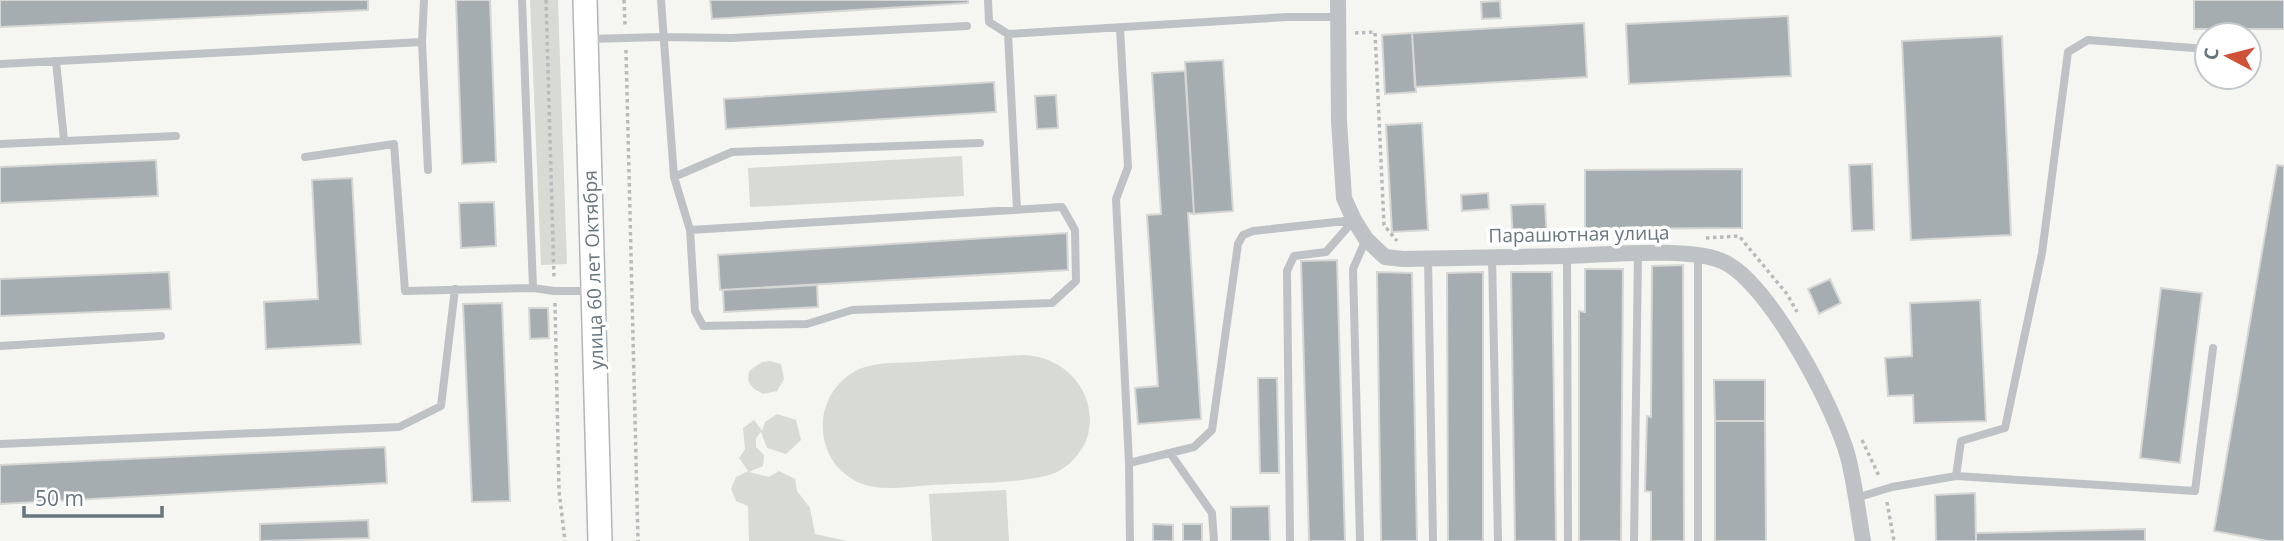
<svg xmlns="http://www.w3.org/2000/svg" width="2284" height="541" viewBox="0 0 2284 541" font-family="'Open Sans',sans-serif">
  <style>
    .green { fill: #d7dbd3 }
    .building { fill: #a6adb1; stroke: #d6d6d4; stroke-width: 2 }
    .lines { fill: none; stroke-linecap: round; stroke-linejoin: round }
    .secondary-casing { stroke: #b1b6b9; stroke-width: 26 }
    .path { stroke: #b8bbbc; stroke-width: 3.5; stroke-dasharray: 3.5 3.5; stroke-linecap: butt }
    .lane { stroke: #bec2c5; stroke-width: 8 }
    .street { stroke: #bec2c5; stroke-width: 16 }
    .secondary { stroke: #fff; stroke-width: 23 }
    .labels { text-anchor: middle; stroke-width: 7; stroke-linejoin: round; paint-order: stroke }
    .street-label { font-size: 19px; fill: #67767f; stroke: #fff }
  </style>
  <rect width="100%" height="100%" fill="#f5f5f2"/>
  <path class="green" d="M530,0H558L567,264L541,265Z
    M962,156L964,196L750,207L748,168Z
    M1024,355C1090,358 1115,438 1059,471C1035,484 963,483 932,485C914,486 893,490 874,487C855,484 837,471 829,454C813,420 829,379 865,367C881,362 901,363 918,362C953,360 989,357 1024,355Z
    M770,361L781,364L784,379L777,391L763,394C752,388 746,385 749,371L762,362Z
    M777,414L796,420L801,440L786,454L767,448L761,432L756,438V447L764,455L763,466L749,472L769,477L779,471L795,479L797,491L810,508L815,534L847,541H749L748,506L736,501L731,489L736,477L748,471L739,458L745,449L743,428L754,420L762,431L765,422Z
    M1006,490L1009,541H932L929,494Z"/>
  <path class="building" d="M0,0H368V10L0,27Z
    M456,0H490L496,162L462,164Z
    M710,0H968V3L712,19Z
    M2194,0H2284V29H2194Z
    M1500,1L1501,18L1482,19L1481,2Z
    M1788,16L1791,76L1629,84L1626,24Z
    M1584,23L1587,77L1415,87L1412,33Z
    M1412,33L1416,92L1385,94L1382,35Z
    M2002,36L2011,235L1911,240L1902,41Z
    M1223,60L1233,211L1194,214L1185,62Z
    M1185,71L1194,214L1188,213L1201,419L1138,424L1135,388L1158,386L1147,215L1161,214L1152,73Z
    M994,82L996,112L726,129L724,99Z
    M1056,95L1058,128L1037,129L1035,96Z
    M1422,123L1428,230L1392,232L1386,125Z
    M156,160L158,196L0,203V167Z
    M1872,164L1874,230L1852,231L1849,165Z
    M2277,165L2284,166V541H2268L2214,531Z
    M1742,169V228L1585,229V170Z
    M352,178L361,344L266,349L264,302L318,299L312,180Z
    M1488,193L1489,209L1462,211L1461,195Z
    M494,202L496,246L461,248L459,203Z
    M1545,204L1547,239L1513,240L1511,205Z
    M1067,233L1068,270L720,290L718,255Z
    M1337,260L1345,541H1309L1301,261Z
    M1683,265L1684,541H1651V492L1645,491L1647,416L1651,417L1652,266Z
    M1585,269H1623L1621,541H1579V311L1585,312Z
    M169,272L171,309L0,316V279Z
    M1377,272L1412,273L1417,541H1381Z
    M1483,272V541H1448L1447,273Z
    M1511,272H1552L1556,541H1515Z
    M1830,279L1841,303L1819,314L1808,289Z
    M817,285L818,307L724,312L723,290Z
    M2161,288L2202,293L2180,463L2140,458Z
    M1980,300L1986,421L1914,423L1913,395L1888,396L1885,358L1912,356L1910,303Z
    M502,303L510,501L472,502L463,304Z
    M529,308H548L549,338L530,339Z
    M1258,378H1277L1279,473H1260Z
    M1714,380H1765V421H1715Z
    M1715,421H1765L1766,541H1715Z
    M385,447L387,483L0,504V465Z
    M1975,493L1976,541H1936L1935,495Z
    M1269,506L1270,541H1231V507Z
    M368,520L369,538L260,541V524Z
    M1153,524L1173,525V541H1153Z
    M1183,524H1202V541H1183Z
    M2145,529V541H1976V533Z"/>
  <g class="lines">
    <g class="secondary-casing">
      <path id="secondary" d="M585,0L600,541"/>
    </g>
    <path class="path" d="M546,0L554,278
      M624,0L625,25
      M1355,33L1375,32L1384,225L1397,241
      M626,50L638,541
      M1706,238L1739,236L1787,294L1797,312
      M555,303L559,491L565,541
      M1862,440L1880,478
      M1887,502L1894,541"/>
    <path class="lane" d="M424,0L422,42L428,170
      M522,0L533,288
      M661,0L674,177L690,230L695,311L703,326L807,324L852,310L1052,303L1076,281L1075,230L1062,207L690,230
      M988,0L989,22L1008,34L1288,17H1337
      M1120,29L1128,167L1116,199L1129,463L1130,541
      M1008,34L1017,210
      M589,39L662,37L732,38L967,26
      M56,61L64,140
      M0,64L422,42
      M0,144L176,136
      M305,157L394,144L405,291L533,288L554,291H591
      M674,177L732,152L980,143
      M1492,256L1498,541
      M1567,256L1568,541
      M1428,258L1433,541
      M0,346L161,336
      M0,444L399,427L441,406L455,289
      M1170,453L1212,513L1214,541
      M1129,463L1194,447L1212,430L1238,244L1243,235L1253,231L1354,220
      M1956,476L1961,441L2005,428L2042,253L2068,52L2088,40L2207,49
      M1856,498L1892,487L1956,476L2195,491L2213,348
      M1290,541L1287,271L1294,256L1326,252L1354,220
      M1360,541L1353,269L1366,239
      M1634,541L1638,254
      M1698,541V255"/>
    <path class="street" d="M1338,0L1339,121L1344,198L1354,220L1366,239L1385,257L1403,259C1458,258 1513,257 1568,256C1605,255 1695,246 1726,263C1771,287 1835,408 1848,457C1855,484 1858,513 1863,541"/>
    <use href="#secondary" class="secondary"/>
  </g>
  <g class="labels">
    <g class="street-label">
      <text transform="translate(1579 234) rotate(-1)" y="7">Парашютная улица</text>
      <text transform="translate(593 270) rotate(-92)" y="7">улица 60 лет Октября</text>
    </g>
  </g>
  <g transform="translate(2228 56) rotate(277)"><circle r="33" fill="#ffffff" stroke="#c2c8cc" stroke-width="2"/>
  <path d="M0-5L12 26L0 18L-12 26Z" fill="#cf5238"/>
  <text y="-10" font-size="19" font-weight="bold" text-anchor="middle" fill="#67767f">С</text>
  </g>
  <path d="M24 506v10h138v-10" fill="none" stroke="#67767f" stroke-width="3.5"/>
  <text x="35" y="506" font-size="21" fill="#67767f" stroke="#ffffff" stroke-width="5" paint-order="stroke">50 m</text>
</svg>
